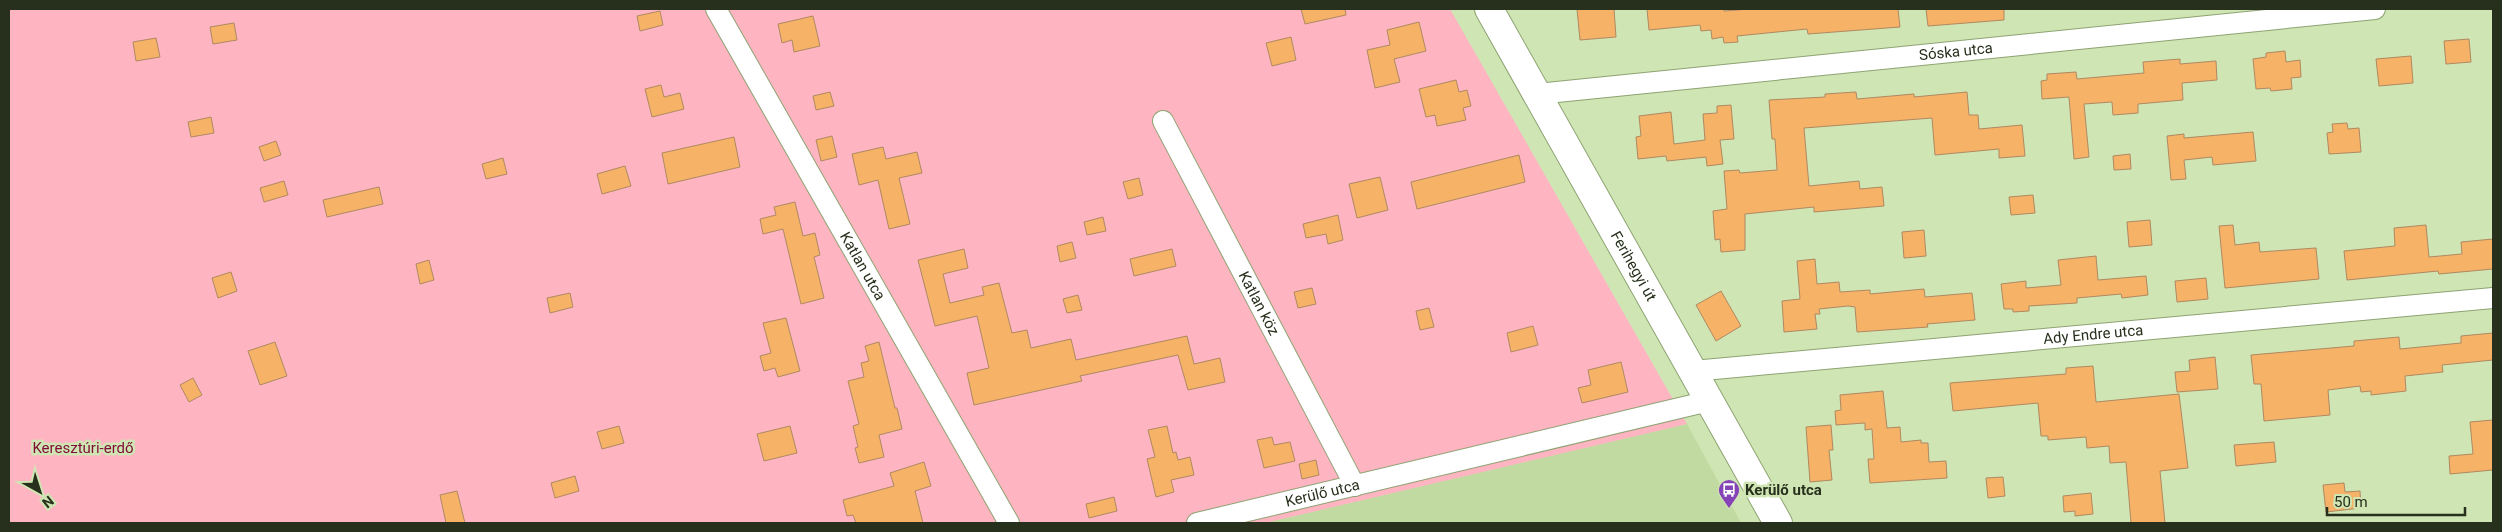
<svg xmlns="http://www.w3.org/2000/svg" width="2502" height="532" viewBox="0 0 2502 532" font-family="Roboto,sans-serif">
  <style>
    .built { fill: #c1daa1 }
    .green { fill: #feb4c1 }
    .building { fill: #f6b266; stroke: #af8962 }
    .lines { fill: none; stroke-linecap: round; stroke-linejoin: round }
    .street-casing { stroke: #8ea373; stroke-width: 22 }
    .secondary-casing { stroke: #8ea373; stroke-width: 30 }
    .street { stroke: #fff; stroke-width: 20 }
    .secondary { stroke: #fff; stroke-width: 28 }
    .labels { text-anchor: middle; stroke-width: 5; stroke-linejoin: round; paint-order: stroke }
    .street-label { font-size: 15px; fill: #27301c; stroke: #cfe5b3 }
    .park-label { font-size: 15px; fill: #7f0c36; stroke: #cfe5b3 }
    .poi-label { font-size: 15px; font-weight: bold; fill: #27301c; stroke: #cfe5b3; text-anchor: start }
  </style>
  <rect width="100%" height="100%" fill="#cfe5b3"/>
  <path class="built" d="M1687,424L1741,523H1265Z"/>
  <path class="green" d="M9,9H1450L1687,424L1265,523H9Z"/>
  <path class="building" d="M1301,9H1345L1346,15L1305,24Z
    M1577,9H1614L1616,37L1580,40Z
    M1647,9H1724V11L1750,9H1898L1900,27L1808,34L1807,29L1737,36L1738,42L1724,43L1723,37L1712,39L1711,30L1701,31L1700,25L1649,30Z
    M1926,9H2004V20L1928,26Z
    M660,11L663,25L640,31L637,16Z
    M813,16L820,46L794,52L792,40L782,43L778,24Z
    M1419,22L1426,51L1394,59L1400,82L1375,88L1367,50L1390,45L1387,30Z
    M234,23L237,40L213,44L210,27Z
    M1291,37L1296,60L1272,66L1266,43Z
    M156,38L160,57L136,61L133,42Z
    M2469,39L2471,62L2446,64L2444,41Z
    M2285,51L2286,62L2300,60L2301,77L2291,78L2292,89L2271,91L2270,88L2256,89L2253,59L2266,57V53Z
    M2411,56L2413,83L2379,86L2376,59Z
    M2180,59V64L2216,61L2217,80L2182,83L2183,100L2138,104V113L2113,115L2112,102L2084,104L2089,157L2074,159L2069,97L2042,99L2041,81L2047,80V74L2076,72L2077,79L2144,73L2143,62Z
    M1456,80L1459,92L1467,90L1471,106L1463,108L1466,120L1437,126L1435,115L1426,117L1419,89Z
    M661,85L664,97L680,93L684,109L652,117L645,89Z
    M830,92L834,106L816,110L813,96Z
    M1856,92L1857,99L1914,94V97L1967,92L1969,115H1978L1979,129L2022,125L2025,156L1999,158V149L1935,155L1932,118L1804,128L1809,186L1859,181L1860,189L1882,187L1884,206L1814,212V207L1745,214V250L1721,252L1720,239L1715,240L1713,211L1727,209L1724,171L1739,170L1740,173L1777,170L1775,139H1772L1769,100L1825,97V94Z
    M1731,105L1734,139L1720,140L1723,164L1707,166L1706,157L1667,161L1666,156L1638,159L1636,137L1641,136L1639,116L1671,112L1674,144L1705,140L1703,114L1717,113V106Z
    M211,117L214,133L191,137L188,122Z
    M2347,123L2348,129L2359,128L2361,152L2329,154L2327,133L2333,132L2332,124Z
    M2253,132L2256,161L2213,165L2212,157L2184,160L2186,179L2171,180L2167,136L2184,134V138Z
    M832,136L837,157L821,161L816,140Z
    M734,137L740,167L668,184L662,153Z
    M276,141L281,155L264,161L259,147Z
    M883,147L886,159L917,152L922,173L899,178L910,224L889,229L878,180L859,185L852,154Z
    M2130,154L2131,169L2114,170L2113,156Z
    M1519,155L1525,182L1417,209L1411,182Z
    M503,158L507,174L486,179L482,164Z
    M625,166L631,186L602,194L597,174Z
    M1380,177L1388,210L1357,218L1349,184Z
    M1139,178L1143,195L1128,199L1123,182Z
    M284,181L288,195L264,202L260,188Z
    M379,187L383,204L327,217L323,200Z
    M2033,195L2035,213L2011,215L2009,197Z
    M795,202L803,236L815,233L820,255L814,257L824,298L801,304L783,229L763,234L760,219L776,215L774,207Z
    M1338,215L1343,240L1328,244L1326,234L1306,238L1303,224Z
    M1103,217L1106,231L1087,235L1084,222Z
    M2150,220L2152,245L2129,247L2127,222Z
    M2233,225L2235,245L2259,242L2260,252L2316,248L2319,279L2225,288L2219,226Z
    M2426,225L2429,257L2462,254L2461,242L2493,239V269L2439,274L2438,271L2347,280L2344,251L2395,246L2394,228Z
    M1924,230L1926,256L1904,258L1902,232Z
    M1072,242L1076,258L1060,262L1057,246Z
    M964,249L968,268L943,274L950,303L984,295L982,287L999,283L1012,333L1027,330L1031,348L1071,339L1076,360L1187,336L1194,364L1220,358L1225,382L1188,390L1178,355L1080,376L1082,381L974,405L967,373L989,368L977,316L935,326L918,260Z
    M1172,249L1176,266L1134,276L1130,259Z
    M2096,256L2098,280L2146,276L2148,295L2122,298L2121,294L2077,298V303L2029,306V311L2013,312V309H2004L2001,284L2026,281V288L2061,285L2058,260Z
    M1815,259L1817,284L1839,282L1840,292L1870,290V294L1924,289L1925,297L1972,293L1975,320L1927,324L1928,327L1857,332L1855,307L1848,306L1819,309L1820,314H1815L1817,329L1784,332L1782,301L1800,299L1797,261Z
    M429,260L434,280L420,284L416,264Z
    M231,272L237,291L218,298L212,278Z
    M2206,278L2208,299L2177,302L2175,281Z
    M1312,288L1316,304L1298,308L1294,292Z
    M1721,291L1741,326L1716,341L1696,305Z
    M570,293L573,307L550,313L547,298Z
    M1078,295L1082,310L1067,313L1063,299Z
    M1429,308L1434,327L1420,330L1416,311Z
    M786,318L800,371L778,377L775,368L764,371L760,356L771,353L763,323Z
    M1533,326L1538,345L1511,352L1507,333Z
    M2493,333V360L2442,365L2443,372L2405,376L2406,391L2371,395V391L2361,392L2360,386L2328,390L2330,415L2264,421L2261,384H2254L2251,355L2354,346V341L2399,337L2400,349L2461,343V336Z
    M275,342L287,376L260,385L248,351Z
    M879,342L895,408H897L902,429L879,435L884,457L859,463L855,448L858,447L853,426L859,424L848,381L864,377L861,363L869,361L865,346Z
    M2215,357L2218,389L2177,392L2175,372L2190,371L2189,360Z
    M1621,362L1628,392L1582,403L1578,388L1591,385L1588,370Z
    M2093,366L2096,402L2179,394L2188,468L2160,471L2165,523H2131L2126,462L2110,463L2109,446L2087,448L2086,437L2048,440V436H2041L2038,403L1953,411L1950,383L2066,374V368Z
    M193,378L202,395L189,402L180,385Z
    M1883,391L1887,428L1900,427L1901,442L1921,440V443H1928L1929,462L1946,461L1947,478L1870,483L1868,459H1874L1872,429L1865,430V423L1836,425L1835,411L1841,410L1840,395Z
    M2493,420V470L2450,474L2449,456L2473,454L2470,422Z
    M1831,425L1833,450H1829L1832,480L1810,482L1806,427Z
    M619,426L624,443L602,449L597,432Z
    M790,426L797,453L764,461L757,434Z
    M1167,426L1173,453L1176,452L1178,460L1190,457L1194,475L1171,480L1174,492L1156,497L1147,459L1155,457L1148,430Z
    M1272,437L1274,445L1290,442L1295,461L1264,468L1257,440Z
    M2274,442L2276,462L2236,466L2234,445Z
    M1316,460L1319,475L1302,479L1299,464Z
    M924,462L931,486L915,491L923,523H856L853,515L847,516L843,500L894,486L890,473Z
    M575,476L579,491L555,498L551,483Z
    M2003,477L2005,496L1988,498L1986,478Z
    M2344,483L2345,492L2360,491L2361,508L2326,512L2323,485Z
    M457,491L465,523H446L440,495Z
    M2091,493L2093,514L2075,516V511L2064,512L2063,496Z
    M1114,497L1117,511L1089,518L1086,504Z"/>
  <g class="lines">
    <g class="street-casing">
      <g id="street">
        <path id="s1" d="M716,9L1009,523"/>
        <path id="s2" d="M1537,94L2375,9"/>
        <path id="s3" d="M1163,121L1355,486"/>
        <path id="s4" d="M1693,371L2493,298"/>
        <path id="s5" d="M1197,523L1709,401"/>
      </g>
    </g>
    <g class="secondary-casing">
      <g id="secondary">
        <path id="s6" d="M1489,9L1778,523"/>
      </g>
    </g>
    <use href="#street" class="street"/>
    <use href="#secondary" class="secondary"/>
  </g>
  <defs>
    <g id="bus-pin" transform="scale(1.125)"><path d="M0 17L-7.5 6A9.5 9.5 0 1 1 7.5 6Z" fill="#8543b7" stroke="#cfe5b3"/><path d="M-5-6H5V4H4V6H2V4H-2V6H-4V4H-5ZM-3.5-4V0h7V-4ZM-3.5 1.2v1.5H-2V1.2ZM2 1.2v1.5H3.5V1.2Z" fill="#fff"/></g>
  </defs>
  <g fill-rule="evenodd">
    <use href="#bus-pin" x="1729" y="490"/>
  </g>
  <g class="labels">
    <g class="street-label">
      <text dy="5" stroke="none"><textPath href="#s2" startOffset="421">Sóska utca</textPath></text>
      <text dy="5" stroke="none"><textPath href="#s1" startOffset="296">Katlan utca</textPath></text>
      <text dy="5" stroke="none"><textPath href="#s6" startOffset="295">Ferihegyi út</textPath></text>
      <text dy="5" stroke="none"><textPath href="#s3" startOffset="206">Katlan köz</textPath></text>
      <text dy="5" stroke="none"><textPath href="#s4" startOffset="402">Ady Endre utca</textPath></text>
      <text dy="5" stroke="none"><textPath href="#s5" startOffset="129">Kerülő utca</textPath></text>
    </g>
    <g class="park-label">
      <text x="83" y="453">Keresztúri-erdő</text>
    </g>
    <g class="poi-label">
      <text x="1745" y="495">Kerülő utca</text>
    </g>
  </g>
  <rect width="2502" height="532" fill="none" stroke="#27301c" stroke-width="20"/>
  <g transform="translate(40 492) rotate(141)" stroke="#cfe5b3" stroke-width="4" paint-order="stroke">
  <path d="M0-4L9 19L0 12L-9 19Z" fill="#27301c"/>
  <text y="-8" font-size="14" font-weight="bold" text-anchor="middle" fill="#27301c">N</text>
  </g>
  <path d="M2327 507v8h138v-8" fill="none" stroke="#27301c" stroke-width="2.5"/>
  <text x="2334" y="507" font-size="15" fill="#27301c" stroke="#cfe5b3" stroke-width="4" paint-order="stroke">50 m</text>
</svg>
